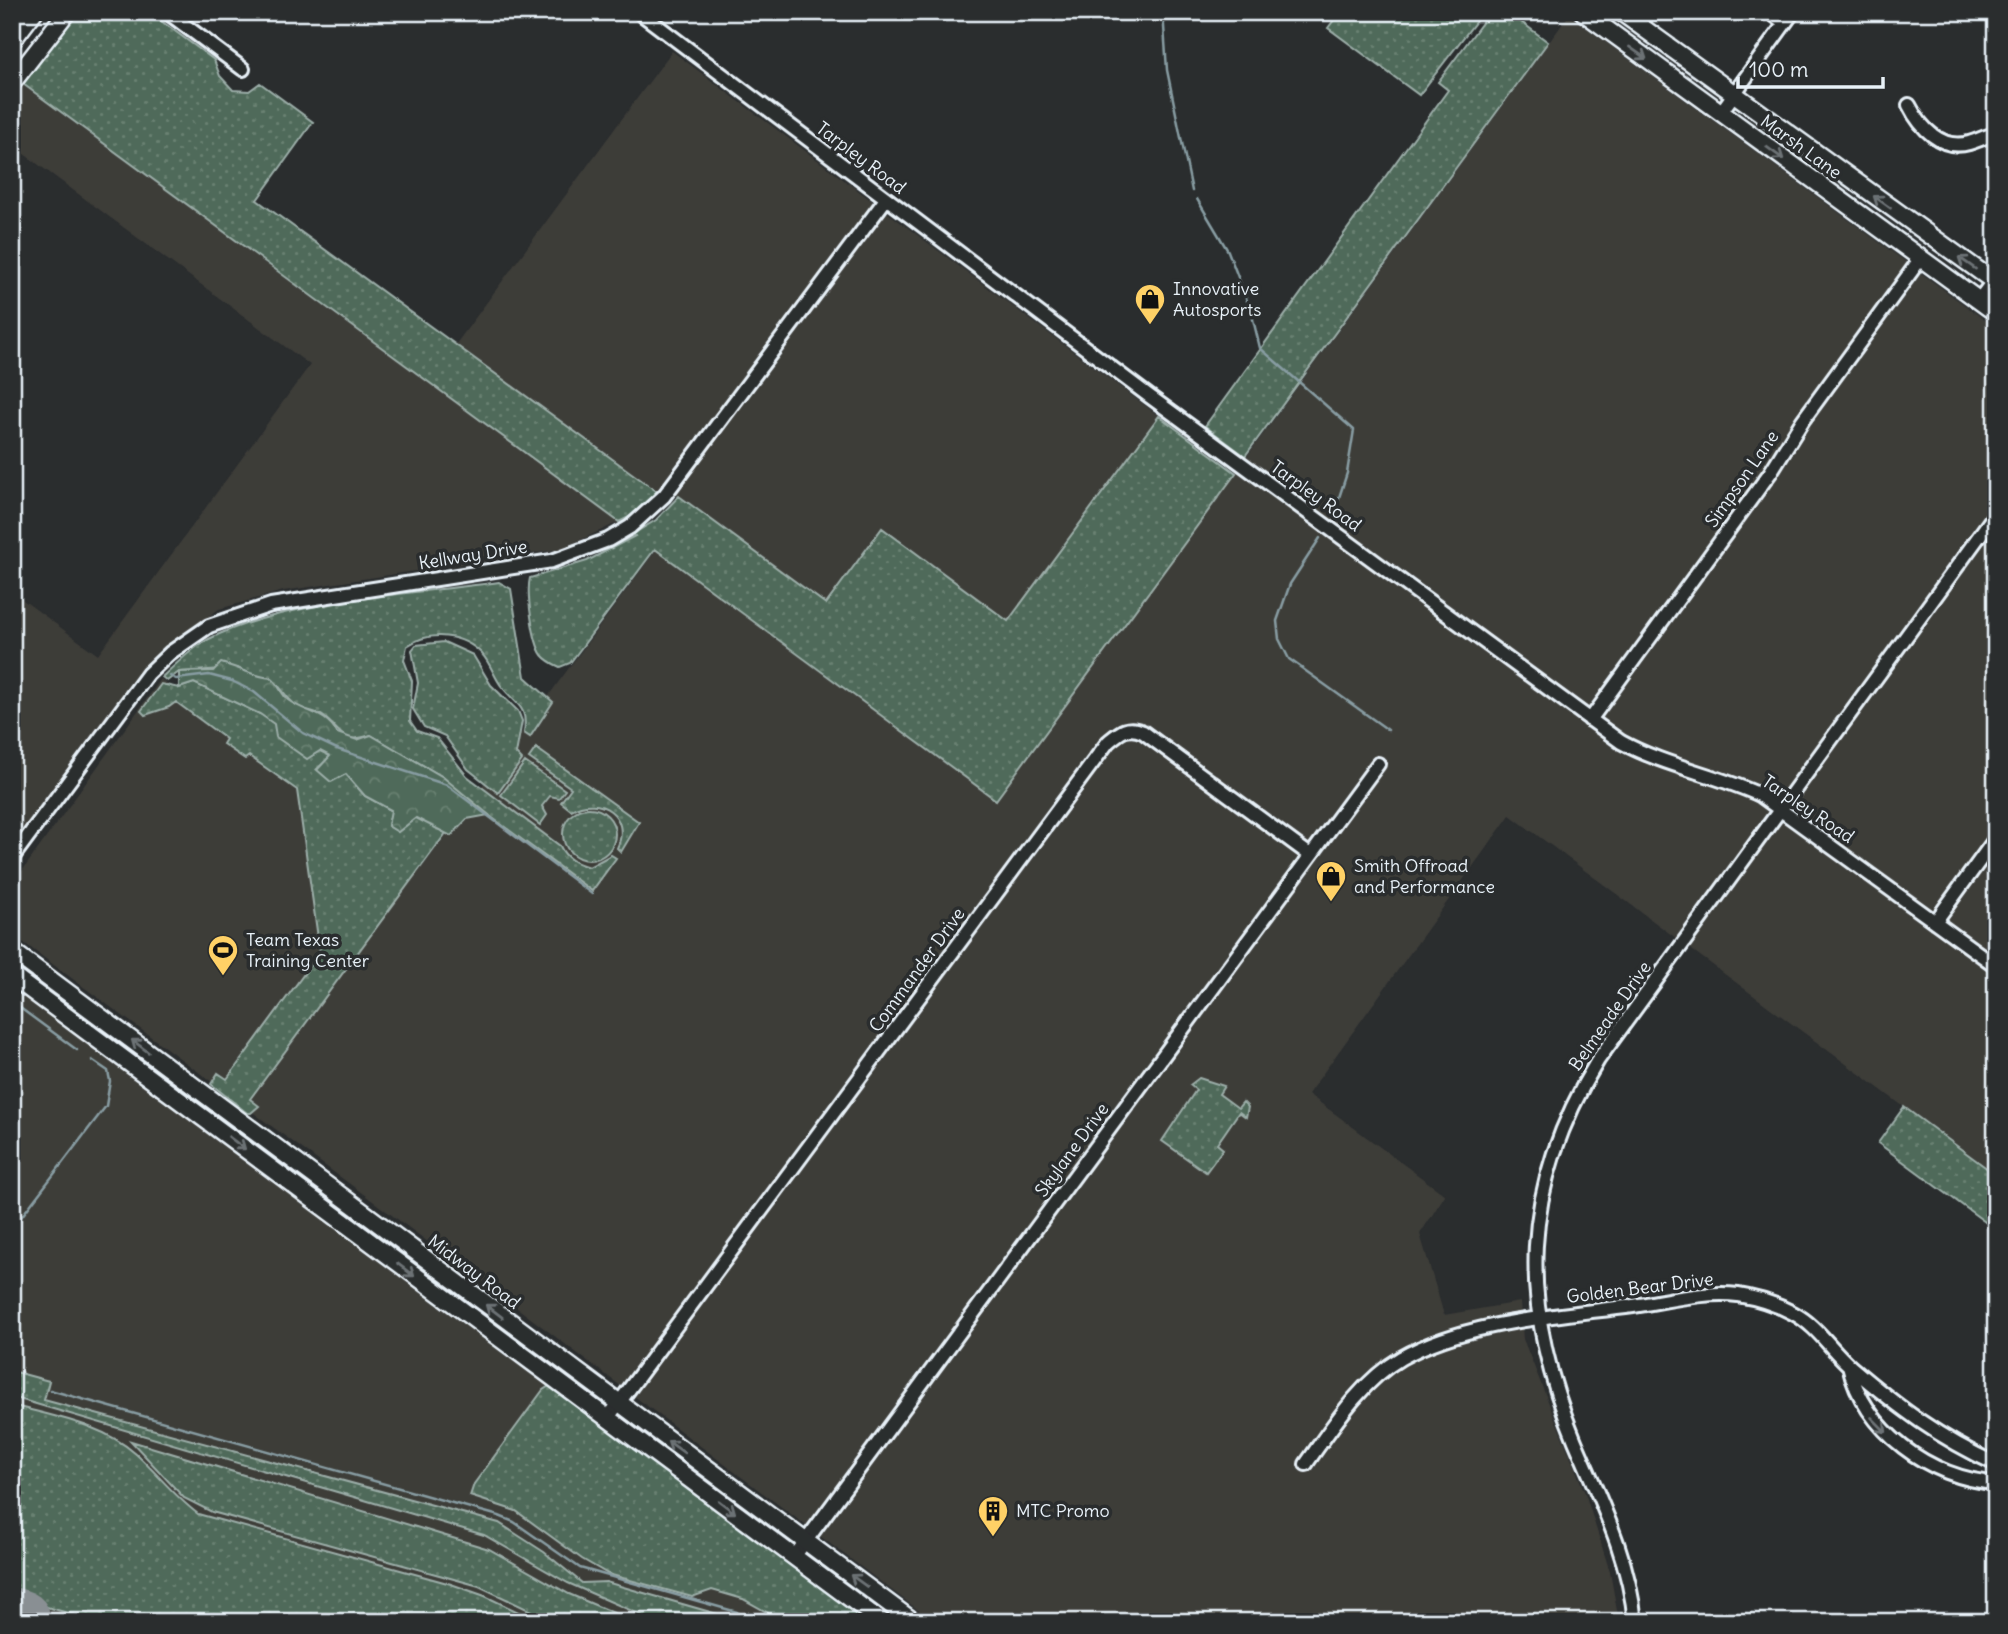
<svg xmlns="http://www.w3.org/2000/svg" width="2008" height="1634" viewBox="0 0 2008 1634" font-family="Delius,sans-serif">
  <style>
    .built { fill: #3e3d39 }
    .grass { fill: url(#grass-dots); stroke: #9caea9; stroke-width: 2 }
    .forest { fill: url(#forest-crowns); stroke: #9caea9; stroke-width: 2 }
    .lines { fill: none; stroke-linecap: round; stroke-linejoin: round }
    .stream { stroke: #889da3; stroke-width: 2.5 }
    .runway { stroke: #898f93; stroke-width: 65 }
    .minor-casing { stroke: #e8f1f8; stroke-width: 18 }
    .secondary-casing { stroke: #e8f1f8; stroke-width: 21 }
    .minor { stroke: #2a2d2e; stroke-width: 12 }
    .secondary { stroke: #2a2d2e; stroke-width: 16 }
    .oneway { stroke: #6c7275 }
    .labels { text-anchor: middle; stroke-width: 7; stroke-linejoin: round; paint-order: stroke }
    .street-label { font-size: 18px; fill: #e8f1f8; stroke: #2a2d2e }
    .poi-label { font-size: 18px; fill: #e8f1f8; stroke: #2a2d2e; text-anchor: start }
  </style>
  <defs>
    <pattern id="grass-dots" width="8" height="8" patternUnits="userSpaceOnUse" patternTransform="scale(1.75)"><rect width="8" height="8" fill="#506b5a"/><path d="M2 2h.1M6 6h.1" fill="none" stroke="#698172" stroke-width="1.8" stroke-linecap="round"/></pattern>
    <pattern id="forest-crowns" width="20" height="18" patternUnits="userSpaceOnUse" patternTransform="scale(1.75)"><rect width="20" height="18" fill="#506b5a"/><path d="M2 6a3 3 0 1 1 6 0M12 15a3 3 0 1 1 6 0" fill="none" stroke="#698172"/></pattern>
  </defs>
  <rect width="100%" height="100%" fill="#2a2d2e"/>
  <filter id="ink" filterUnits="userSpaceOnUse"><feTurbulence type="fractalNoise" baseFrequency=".0143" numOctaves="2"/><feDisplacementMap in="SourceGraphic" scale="14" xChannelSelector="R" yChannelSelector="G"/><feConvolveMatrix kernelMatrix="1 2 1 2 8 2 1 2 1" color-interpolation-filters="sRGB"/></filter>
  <g filter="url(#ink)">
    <path class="built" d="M1569,15L1996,328V1175L1510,815L1308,1094L1445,1195L1420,1234L1444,1315L1520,1302L1523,1339L1585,1493L1610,1572L1619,1622H934L508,1301L12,934V885L161,679L420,870L656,550L996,800Z
      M672,51L1159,416L1008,621L882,529L826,604L679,496L655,491L456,344Z
      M20,83L619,522L561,549L283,591L219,609L162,650L12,843V592L98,655L310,365L12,145V93Z
      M12,985L551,1385L470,1496L862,1622H12Z"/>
    <path class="grass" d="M77,12H149L214,60L220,76L233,90L249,91L260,83L313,122L257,200L659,493L635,514L619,522L23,84Z
      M1340,12H1483L1419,95L1328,28Z
      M1490,12H1508L1548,42L1245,456L1205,426L1448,90L1438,82Z
      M1159,416L1236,473L996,800L655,549L570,663L560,667C553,664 547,661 542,655C533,642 526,593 530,578L587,561L635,536L633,534L656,520L679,496L826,604L882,528L1008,621Z
      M499,582L511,589L525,677L553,702L530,737L524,733C528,705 517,706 502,687C494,677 491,664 482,654C463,634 430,630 407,646L404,660L412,681L410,721L417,731L437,738L467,776L560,846C566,859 575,863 589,867L611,855L616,858L592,891L460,794L443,777L371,735C340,745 343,732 324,717C317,711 305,711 297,706C285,698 282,687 271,678L252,676L238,668L179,672L167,681L162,677C176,664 191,649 207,640C283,600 413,594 499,582Z
      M444,642L473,655L491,685L518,711L522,721L516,754L522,760L498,793L468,769L445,736L424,727L413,709L418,683L412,650L416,645Z
      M194,683L260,714L331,756L317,769L346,774L365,796L392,811L388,825L398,832L416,817L446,833L250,1099L259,1106L251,1113H247L211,1084L218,1073L227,1079L320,952L297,790L249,756L245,759L223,744L226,739L176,702L169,707L145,715L141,711L161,684L179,688Z
      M536,748L639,822L621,852L617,848C632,816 600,794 571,810L561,802L571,788L529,758Z
      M525,762L565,790L559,798L550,796L542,806L547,815L540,825L501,795Z
      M563 834a26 26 0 1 1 52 0a26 26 0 1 1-52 0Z
      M1199,1078L1224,1086L1219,1094L1238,1108L1243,1102L1248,1107L1246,1117L1239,1112L1217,1144L1223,1149L1206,1172L1162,1141L1196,1090L1190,1085Z
      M1904,1107L1996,1175V1230L1878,1143Z
      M12,1371L49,1381L44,1400L499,1523L544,1552L582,1583L606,1582L717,1614L725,1622H657L568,1583L484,1535L12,1397Z
      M551,1385L869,1622H771L768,1613L743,1599L712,1590L692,1597L608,1574L582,1559L516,1511L470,1496L474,1484L543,1390Z
      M12,1405C54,1417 103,1424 136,1454C158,1474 174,1496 198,1514L451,1584L485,1596L539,1622H99L12,1597Z
      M131,1441L489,1549L569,1594L635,1622H554L479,1586L212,1512L184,1498Z"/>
    <path class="forest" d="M221,663C240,668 252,676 271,678C279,684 281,694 288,700C305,713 327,712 337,733L357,740L371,735L443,777L489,815L467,819L451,836L416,818L398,832L388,826L391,810L365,796L346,774L331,782L317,770L330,756L320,751L307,759L276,737L274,724L260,714L194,683L179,688V672L213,671Z"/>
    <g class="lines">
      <path class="stream" d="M1163,12L1167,70L1192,191
        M1197,199L1228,251L1251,311L1260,348L1354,430L1347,473L1335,510
        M1320,538L1290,584L1277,621L1279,639L1289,659L1388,730
        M170,676L176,679L209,675L232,681L254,692L303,733L337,749L447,785L592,894
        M12,1002L77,1050
        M12,1229L106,1106L110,1081L108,1071L92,1060
        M50,1390L499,1516L514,1522L580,1568L737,1612L752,1622
        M735,1622L737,1612"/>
      <path class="runway" d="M12,1620L19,1622"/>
      <g class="minor-casing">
        <path id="minor" d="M167,12L243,69
          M639,12L1149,396L1621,742C1665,766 1714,774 1760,795L1996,966
          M1770,12L1785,23
          M1909,105C1920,127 1941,151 1969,143C1979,140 1986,136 1996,134
          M1721,112L1793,12
          M1979,300L1996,277
          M1590,720L1770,473L1803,420L1921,258
          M12,858L148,674L170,653L209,626L271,605L552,561L608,540L630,527L664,496L886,199
          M1935,922L1996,838
          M1849,1365C1863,1430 1930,1479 1996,1483
          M607,1419L1108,742C1120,732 1127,725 1143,732L1310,855
          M1306,1464C1333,1426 1360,1382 1401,1358C1466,1321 1559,1316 1633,1306C1667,1301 1704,1291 1738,1295C1757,1298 1776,1304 1793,1313C1818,1326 1831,1350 1851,1367C1898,1407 1939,1438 1996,1464
          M794,1557L1378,764
          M1635,1622C1629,1557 1600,1500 1575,1441C1518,1303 1520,1188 1598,1060L1996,513"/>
      </g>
      <g class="secondary-casing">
        <path id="secondary" d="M1583,12L1996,313
          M1621,12L1996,283
          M12,41L34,12
          M12,83L67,12
          M12,951L914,1622
          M12,976L882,1622"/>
      </g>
      <use href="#minor" class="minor"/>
      <use href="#secondary" class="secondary"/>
    </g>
    <defs><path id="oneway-shaft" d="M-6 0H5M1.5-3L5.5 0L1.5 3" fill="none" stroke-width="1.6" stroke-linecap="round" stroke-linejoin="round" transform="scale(1.75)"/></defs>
    <g class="oneway">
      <use href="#oneway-shaft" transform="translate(1638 53) rotate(35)"/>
      <use href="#oneway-shaft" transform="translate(1775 153) rotate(36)"/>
      <use href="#oneway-shaft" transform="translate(1882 202) rotate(-144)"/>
      <use href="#oneway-shaft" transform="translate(1967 263) rotate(-145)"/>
      <use href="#oneway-shaft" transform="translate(140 1046) rotate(-143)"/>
      <use href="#oneway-shaft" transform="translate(237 1143) rotate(37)"/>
      <use href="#oneway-shaft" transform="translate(406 1270) rotate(37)"/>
      <use href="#oneway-shaft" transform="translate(494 1311) rotate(-143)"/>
      <use href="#oneway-shaft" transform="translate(1879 1425) rotate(45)"/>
      <use href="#oneway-shaft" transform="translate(676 1447) rotate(-144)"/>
      <use href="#oneway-shaft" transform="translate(727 1507) rotate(37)"/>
      <use href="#oneway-shaft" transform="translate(859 1581) rotate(-144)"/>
    </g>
  </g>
  <defs>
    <g id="shop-pin" transform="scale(1.575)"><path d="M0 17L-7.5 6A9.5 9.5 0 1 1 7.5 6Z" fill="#ffd166" stroke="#2a2d2e"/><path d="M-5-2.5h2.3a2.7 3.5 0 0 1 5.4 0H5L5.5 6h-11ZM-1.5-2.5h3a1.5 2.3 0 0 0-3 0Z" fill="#111"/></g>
    <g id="stadium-pin" transform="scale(1.575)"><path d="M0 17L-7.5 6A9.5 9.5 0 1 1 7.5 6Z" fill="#ffd166" stroke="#2a2d2e"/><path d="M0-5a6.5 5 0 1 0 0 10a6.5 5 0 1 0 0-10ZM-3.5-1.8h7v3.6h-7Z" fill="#111"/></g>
    <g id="building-pin" transform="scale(1.575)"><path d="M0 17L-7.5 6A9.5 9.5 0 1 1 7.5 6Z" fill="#ffd166" stroke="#2a2d2e"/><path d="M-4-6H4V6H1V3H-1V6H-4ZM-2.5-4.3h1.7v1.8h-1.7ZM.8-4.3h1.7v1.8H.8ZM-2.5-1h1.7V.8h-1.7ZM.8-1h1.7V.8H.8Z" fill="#111"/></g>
  </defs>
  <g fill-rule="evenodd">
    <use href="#shop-pin" x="1150" y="299"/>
    <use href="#shop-pin" x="1331" y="876"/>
    <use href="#stadium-pin" x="223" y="950"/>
    <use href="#building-pin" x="993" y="1511"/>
  </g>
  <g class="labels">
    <g class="street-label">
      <text transform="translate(1801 147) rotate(36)" y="6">Marsh Lane</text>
      <text transform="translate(861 158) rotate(37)" y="6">Tarpley Road</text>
      <text transform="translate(1742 479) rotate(-55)" y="6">Simpson Lane</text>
      <text transform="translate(1316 496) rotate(36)" y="6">Tarpley Road</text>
      <text transform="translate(473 555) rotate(-9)" y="6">Kellway Drive</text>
      <text transform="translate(1808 809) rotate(34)" y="6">Tarpley Road</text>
      <text transform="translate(917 970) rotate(-54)" y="6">Commander Drive</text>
      <text transform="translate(1610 1016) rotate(-55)" y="6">Belmeade Drive</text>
      <text transform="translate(1072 1150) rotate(-54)" y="6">Skylane Drive</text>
      <text transform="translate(474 1272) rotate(37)" y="6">Midway Road</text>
      <text transform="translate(1640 1288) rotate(-7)" y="6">Golden Bear Drive</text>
    </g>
    <g class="poi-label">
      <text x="1173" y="295">Innovative<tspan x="1173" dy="21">Autosports</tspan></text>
      <text x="1354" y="872">Smith Offroad<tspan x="1354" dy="21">and Performance</tspan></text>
      <text x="246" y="946">Team Texas<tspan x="246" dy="21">Training Center</tspan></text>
      <text x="1016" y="1517">MTC Promo</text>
    </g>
  </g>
  <rect width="2008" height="1634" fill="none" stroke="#2a2d2e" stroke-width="42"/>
  <rect x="21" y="21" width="1966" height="1592" fill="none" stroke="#e8f1f8" stroke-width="2.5" filter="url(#ink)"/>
  <path d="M1738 77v10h145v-10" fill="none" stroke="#e8f1f8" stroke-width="3.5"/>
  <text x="1749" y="77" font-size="21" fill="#e8f1f8" stroke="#2a2d2e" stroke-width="5" paint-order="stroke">100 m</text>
</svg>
